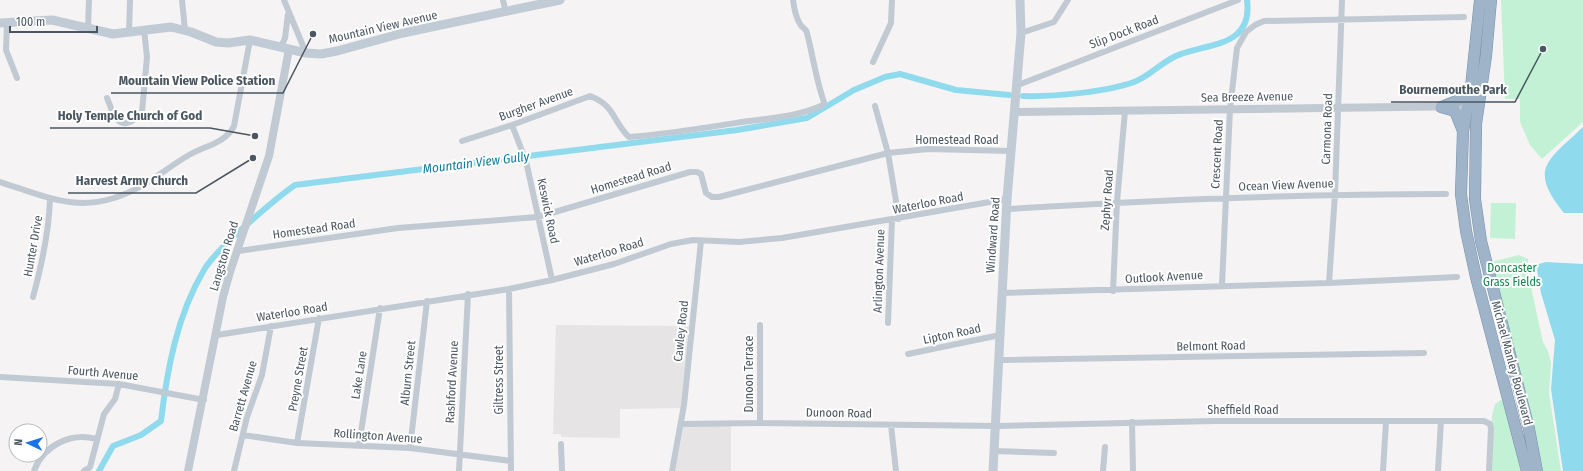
<svg xmlns="http://www.w3.org/2000/svg" width="1583" height="471" viewBox="0 0 1583 471" font-family="'Fira Sans Condensed',sans-serif">
  <style>
    .education { fill: #e6e4e5 }
    .green { fill: #c3f1d5 }
    .water { fill: #90daee }
    .lines { fill: none; stroke-linecap: round; stroke-linejoin: round }
    .canal { stroke: #90daee; stroke-width: 6 }
    .trunk-casing { stroke: #7690ad; stroke-width: 12 }
    .minor { stroke: #c1cad2; stroke-width: 6 }
    .tertiary { stroke: #c1cad2; stroke-width: 8 }
    .secondary { stroke: #c1cbd6; stroke-width: 9 }
    .trunk { stroke: #9fb4c9; stroke-width: 11 }
    .labels { text-anchor: middle; stroke-width: 4; stroke-linejoin: round; paint-order: stroke }
    .street-label { font-size: 12px; fill: #4a5661; stroke: #fff }
    .park-label { font-size: 12px; fill: #17864f; stroke: #fff }
    .water-label { font-size: 13px; font-style: italic; fill: #0c7c9b; stroke: #fff }
    .leader { fill: none; stroke: #4a5661; stroke-width: 1.5 }
    .callout-dot { fill: #4a5661; stroke: #fff; stroke-width: 1.5 }
    .callout-label { font-size: 13px; text-anchor: middle; font-weight: bold; fill: #4a5661; stroke: #fff; stroke-width: 4; stroke-linejoin: round; paint-order: stroke }
  </style>
  <rect width="100%" height="100%" fill="#f5f3f3"/>
  <path class="education" d="M556,325L691,326L682,408L620,409V438L561,437V434H553Z
    M684,423H731V471H674Z"/>
  <path class="green" d="M1501,0H1583V122L1542,159L1530,145L1520,122V99H1505Z
    M1491,203H1516L1515,239L1490,238Z
    M1519,255L1528,259V272L1537,315L1543,342L1548,351L1551,363L1549,393L1561,471H1543L1491,262Z
    M1502,399L1508,415L1521,471H1491L1492,415L1495,404Z"/>
  <path class="water" d="M1583,127V213H1564C1527,168 1549,160 1583,127Z
    M1546,262L1583,264V471H1563L1551,389L1555,340L1541,293L1537,270L1539,264Z"/>
  <g class="lines">
    <path class="canal" d="M1023,96C1053,97 1106,92 1134,82C1151,76 1164,59 1181,54C1211,43 1253,46 1247,0
      M99,471L113,446L141,435L161,421C167,370 177,315 204,270C211,258 222,248 232,238C253,219 272,201 295,185L737,130L807,118L854,90L885,77L900,74L956,90L1009,95"/>
    <g class="trunk-casing">
      <path id="trunk" d="M1480,0L1471,87L1463,131L1461,194L1466,231L1476,277L1527,471
        M1491,0L1486,56L1476,124L1475,199L1481,241L1529,429L1537,471
        M1441,107C1453,103 1463,100 1470,89
        M1441,107L1455,111L1463,131"/>
    </g>
    <path class="minor" d="M182,0L185,30
      M284,0L306,53
      M503,0L506,13
      M7,23L6,50L17,78
      M88,29L89,0
      M129,32L130,0
      M1021,33L1054,22L1068,0
      M281,47L285,38L288,14
      M873,62L891,23L892,0
      M1018,85L1238,0
      M107,98C112,109 115,128 130,122C136,119 139,117 142,112L147,57L144,30
      M875,106L888,153L899,219
      M512,125L526,161L552,280
      M462,141L512,125L590,96C616,106 612,121 629,137C667,134 704,128 742,122C770,118 797,117 823,105L824,102C816,80 813,56 807,33C806,28 802,28 800,24C795,16 794,8 793,0
      M0,182C55,200 88,217 143,185C159,176 173,164 189,155C204,146 226,143 234,126L250,40
      M1008,209C1154,200 1300,194 1446,194
      M238,251L398,228L538,217L690,172H697L701,174L706,193L712,197H719L888,153L928,149L1011,151
      M1329,283L1335,194L1342,0
      M1222,285L1230,109L1237,48L1246,32L1255,25L1264,21L1464,17
      M509,289L511,471
      M1113,291L1117,202L1125,111
      M1001,293L1329,283L1457,277
      M33,297C42,264 49,233 50,199
      M888,323L892,220
      M760,325V423
      M217,335L509,289L552,280L614,264L671,244L693,240L739,242L782,238L1007,199
      M908,354L1000,335
      M999,360L1424,353
      M0,377L119,384L204,400
      M1132,422L1133,471
      M681,424L760,423L997,426L1214,421H1484L1490,424L1491,429L1489,471
      M891,425L896,471
      M243,435L297,443L410,448L511,461
      M297,443L319,318
      M561,444L562,471
      M359,445L380,308
      M410,448L427,301
      M994,451L1054,453
      M34,471C43,446 70,432 96,439
      M84,471L90,467L104,414L115,399L119,384
      M234,471L247,417L262,375L271,326
      M459,471L468,294
      M672,471L684,405L701,241
      M1103,471L1105,447
      M1383,471L1386,422
      M1438,471L1441,421"/>
    <path class="tertiary" d="M1015,112L1472,106
      M188,471L223,297L230,272L269,156L289,49"/>
    <path class="secondary" d="M0,23L52,20L113,34L171,27L191,32L216,42L228,43L250,40L306,53L321,54L337,51L403,33L560,0
      M993,471L1007,199L1021,33L1020,0"/>
    <use href="#trunk" class="trunk"/>
  </g>
  <g class="labels">
    <g class="street-label">
      <text transform="translate(383 27) rotate(-13)" y="4">Mountain View Avenue</text>
      <text transform="translate(1124 32) rotate(-21)" y="4">Slip Dock Road</text>
      <text transform="translate(1247 97) rotate(-1)" y="4">Sea Breeze Avenue</text>
      <text transform="translate(536 104) rotate(-20)" y="4">Burgher Avenue</text>
      <text transform="translate(1327 129) rotate(-88)" y="4">Carmona Road</text>
      <text x="957" y="144">Homestead Road</text>
      <text transform="translate(1217 154) rotate(-87)" y="4">Crescent Road</text>
      <text transform="translate(631 178) rotate(-17)" y="4">Homestead Road</text>
      <text transform="translate(1286 185) rotate(-2)" y="4">Ocean View Avenue</text>
      <text transform="translate(1107 200) rotate(-86)" y="4">Zephyr Road</text>
      <text transform="translate(928 203) rotate(-11)" y="4">Waterloo Road</text>
      <text transform="translate(548 211) rotate(78)" y="4">Keswick Road</text>
      <text transform="translate(314 229) rotate(-8)" y="4">Homestead Road</text>
      <text transform="translate(993 235) rotate(-86)" y="4">Windward Road</text>
      <text transform="translate(33 246) rotate(-80)" y="4">Hunter Drive</text>
      <text transform="translate(609 252) rotate(-17)" y="4">Waterloo Road</text>
      <text transform="translate(224 256) rotate(-73)" y="4">Langston Road</text>
      <text transform="translate(879 271) rotate(-88)" y="4">Arlington Avenue</text>
      <text transform="translate(1164 277) rotate(-3)" y="4">Outlook Avenue</text>
      <text transform="translate(292 312) rotate(-9)" y="4">Waterloo Road</text>
      <text transform="translate(681 331) rotate(-84)" y="4">Cawley Road</text>
      <text transform="translate(952 334) rotate(-12)" y="4">Lipton Road</text>
      <text transform="translate(1211 346) rotate(-1)" y="4">Belmont Road</text>
      <text transform="translate(1512 363) rotate(75)" y="4">Michael Manley Boulevard</text>
      <text transform="translate(103 373) rotate(5)" y="4">Fourth Avenue</text>
      <text transform="translate(408 373) rotate(-84)" y="4">Alburn Street</text>
      <text transform="translate(749 374) rotate(-90)" y="4">Dunoon Terrace</text>
      <text transform="translate(359 375) rotate(-81)" y="4">Lake Lane</text>
      <text transform="translate(298 379) rotate(-80)" y="4">Preyne Street</text>
      <text transform="translate(499 380) rotate(-90)" y="4">Giltress Street</text>
      <text transform="translate(452 382) rotate(-87)" y="4">Rashford Avenue</text>
      <text transform="translate(243 396) rotate(-74)" y="4">Barrett Avenue</text>
      <text x="1243" y="414">Sheffield Road</text>
      <text transform="translate(839 413) rotate(1)" y="4">Dunoon Road</text>
      <text transform="translate(378 436) rotate(4)" y="4">Rollington Avenue</text>
    </g>
    <g class="park-label">
      <text x="1512" y="272">Doncaster<tspan x="1512" dy="14">Grass Fields</tspan></text>
    </g>
    <g class="water-label">
      <text transform="translate(476 162) rotate(-7)" y="5">Mountain View Gully</text>
    </g>
  </g>
  <path class="leader" d="M313 34L283 93H111M1543 49L1515 102H1391M255 136L210 128H50M253 158L196 193H68"/>
  <g class="callout-dot">
    <circle cx="313" cy="34" r="4"/>
    <circle cx="1543" cy="49" r="4"/>
    <circle cx="255" cy="136" r="4"/>
    <circle cx="253" cy="158" r="4"/>
  </g>
  <g class="callout-label">
    <text x="197" y="85">Mountain View Police Station</text>
    <text x="1453" y="94">Bournemouthe Park</text>
    <text x="130" y="120">Holy Temple Church of God</text>
    <text x="132" y="185">Harvest Army Church</text>
  </g>
  <g transform="translate(28 443) rotate(274)"><circle r="19" fill="#ffffff" stroke="#b7bbc0"/>
  <path d="M0-3L7 15L0 10L-7 15Z" fill="#1a73e8"/>
  <text y="-6" font-size="11" font-weight="bold" text-anchor="middle" fill="#4a5661">N</text>
  </g>
  <path d="M10 26v6h87v-6" fill="none" stroke="#4a5661" stroke-width="2"/>
  <text x="16" y="26" font-size="12" fill="#4a5661" stroke="#ffffff" stroke-width="3" paint-order="stroke">100 m</text>
</svg>
